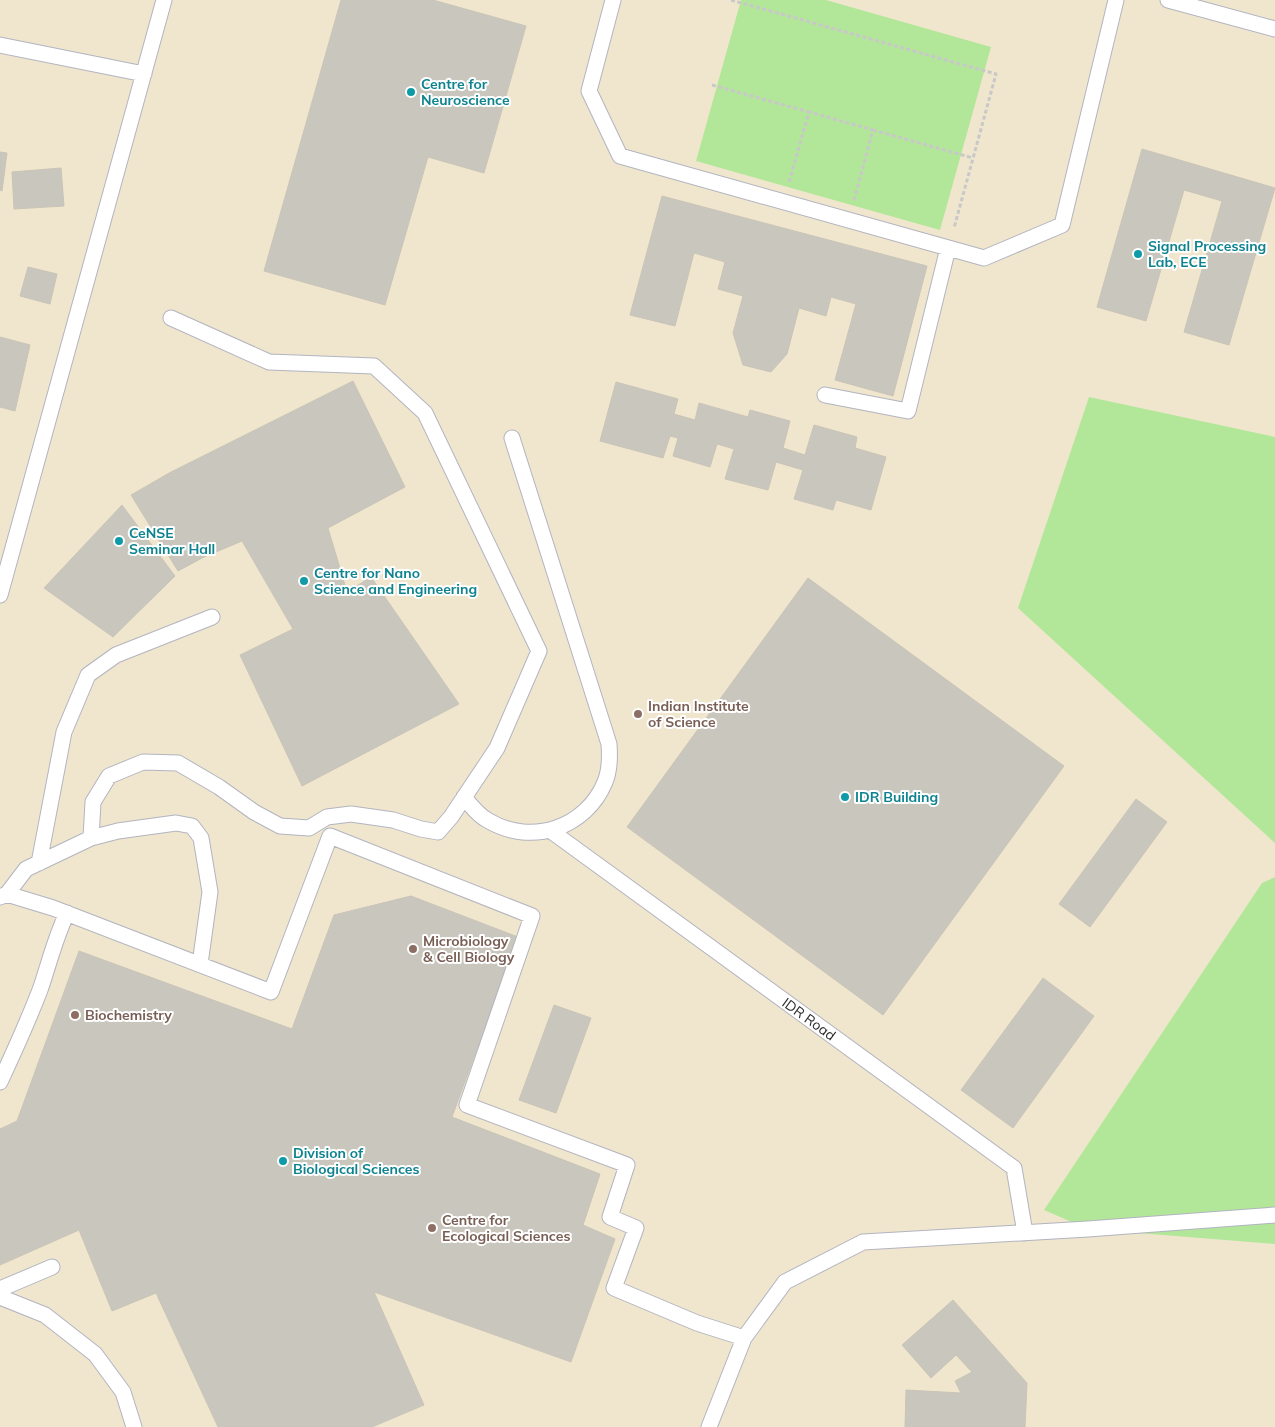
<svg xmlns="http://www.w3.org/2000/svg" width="1275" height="1427" viewBox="0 0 1275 1427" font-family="Mulish,sans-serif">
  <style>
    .education { fill: #f0e6cd }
    .green { fill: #b2e799 }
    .building { fill: #c9c6bd; stroke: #cac4b8 }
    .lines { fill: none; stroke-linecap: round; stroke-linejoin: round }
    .service-casing { stroke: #b2b4c0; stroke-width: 17 }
    .path { stroke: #c8c8c8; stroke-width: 3; stroke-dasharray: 4 2.5; stroke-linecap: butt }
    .service { stroke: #fff; stroke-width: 15 }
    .culture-dot { fill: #0f9aa8; stroke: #fff; stroke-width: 2 }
    .education-dot { fill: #8d6e63; stroke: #fff; stroke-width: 2 }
    .labels { text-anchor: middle; stroke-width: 4; stroke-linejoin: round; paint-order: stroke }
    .culture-label { font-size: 14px; font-weight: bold; fill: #0d838f; stroke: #fff; text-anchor: start }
    .education-label { font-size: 14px; font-weight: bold; fill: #785e54; stroke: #fff; text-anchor: start }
    .street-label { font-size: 14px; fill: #2c2c2c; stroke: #fff }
  </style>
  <rect width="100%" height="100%" fill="#eee8de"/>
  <path class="education" d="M0,0H1275V1427H0Z"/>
  <path class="green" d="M741,0H826L991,47L940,230L696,161Z
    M1089,397L1275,437V843L1018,608Z
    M1275,877V1244L1088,1229L1044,1210L1262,883Z"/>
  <path class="building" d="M341,0H433L526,26L484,173L428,157L385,305L264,271Z
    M1142,149L1275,188L1229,345L1184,332L1222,201L1184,190L1146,321L1097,307Z
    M0,152L7,153L2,191L0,190Z
    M61,168L64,206L14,209L12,172Z
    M662,196L927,266L893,396L835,380L856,304L831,297L826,316L799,308L787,354L771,372L743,365L733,333L743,296L718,289L725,262L694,253L675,326L630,315Z
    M28,267L57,274L50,304L20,296Z
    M0,337L30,345L15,411L0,407Z
    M353,381L405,487L328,528L347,592L371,577L459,704L302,786L240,655L293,629L242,541L204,557L178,571L131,495L171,472Z
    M616,382L678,399L674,414L695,420L699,403L748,417L750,410L790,421L783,448L805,455L814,425L857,437L855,448L886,457L871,510L836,500L833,510L794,499L803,470L776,462L768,490L725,479L734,449L717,444L710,467L673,456L678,438L670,436L663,458L600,441Z
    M122,505L175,576L113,637L44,588Z
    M808,578L1064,766L883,1015L627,827Z
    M1136,799L1167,822L1090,927L1059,904Z
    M411,896L518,937L452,1117L600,1174L583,1225L615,1239L571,1362L374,1292L424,1405L372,1427H218L156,1293L112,1311L79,1230L0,1265V1129L17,1121L79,951L292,1029L334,915Z
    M1043,978L1094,1016L1013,1128L961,1090Z
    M554,1005L591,1018L556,1113L519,1100Z
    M953,1300L1027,1383L1025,1427H905L906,1390L961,1393L955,1381L972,1372L956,1355L931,1378L902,1345Z"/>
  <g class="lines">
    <g class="service-casing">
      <path id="service" d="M613,0L589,91L620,156L984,258L1062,225L1116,0
        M1168,0L1275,29
        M0,45L144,74
        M825,395L908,411L948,248
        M0,595L164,0
        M464,797C471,806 479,816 489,821C532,846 586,828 605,782C610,770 610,757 609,744L512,438
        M551,831L1014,1168L1025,1233
        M91,838L93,802L109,776L143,762L178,763L219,787L254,812L280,826L309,828L327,817L351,814L393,820L421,829L438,832L451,817L497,748L539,651L425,413L374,366L269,362L171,318
        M39,863L64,732L88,675L116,655L212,617
        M7,894L26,869L91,838L118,831L176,823L192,826L201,838L210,892L200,964
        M0,897L7,894L53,908L271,992L330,836L532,916L467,1105L627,1165L610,1217L636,1228L614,1288L697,1323L744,1338L785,1282L863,1242L1088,1229L1275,1215
        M0,1082C14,1052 28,1021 40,990C49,964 55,938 67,913
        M0,1289L52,1267
        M0,1297L45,1315L95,1354L123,1392L134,1427
        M709,1427L744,1338"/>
    </g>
    <path class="path" d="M731,0L996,74L954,228
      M712,85L809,112
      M873,130L973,158
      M789,182L809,112L873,130L854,200"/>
    <use href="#service" class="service"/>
  </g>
  <g class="culture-dot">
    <circle cx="411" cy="92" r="5"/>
    <circle cx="1138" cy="254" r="5"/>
    <circle cx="119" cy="541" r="5"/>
    <circle cx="304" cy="581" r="5"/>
    <circle cx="845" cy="797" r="5"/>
    <circle cx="283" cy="1161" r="5"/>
  </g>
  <g class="education-dot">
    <circle cx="638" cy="714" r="5"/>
    <circle cx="413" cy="949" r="5"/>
    <circle cx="75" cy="1015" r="5"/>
    <circle cx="432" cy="1228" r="5"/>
  </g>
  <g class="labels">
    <g class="culture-label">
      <text x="421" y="89">Centre for<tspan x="421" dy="16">Neuroscience</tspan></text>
      <text x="1148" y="251">Signal Processing<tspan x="1148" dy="16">Lab, ECE</tspan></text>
      <text x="129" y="538">CeNSE<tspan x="129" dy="16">Seminar Hall</tspan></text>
      <text x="314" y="578">Centre for Nano<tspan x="314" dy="16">Science and Engineering</tspan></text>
      <text x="855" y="802">IDR Building</text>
      <text x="293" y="1158">Division of<tspan x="293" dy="16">Biological Sciences</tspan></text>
    </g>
    <g class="education-label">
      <text x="648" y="711">Indian Institute<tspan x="648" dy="16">of Science</tspan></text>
      <text x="423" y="946">Microbiology<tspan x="423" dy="16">&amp; Cell Biology</tspan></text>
      <text x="85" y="1020">Biochemistry</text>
      <text x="442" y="1225">Centre for<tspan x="442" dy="16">Ecological Sciences</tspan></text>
    </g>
    <g class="street-label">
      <text transform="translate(809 1019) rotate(36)" y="5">IDR Road</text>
    </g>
  </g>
</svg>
